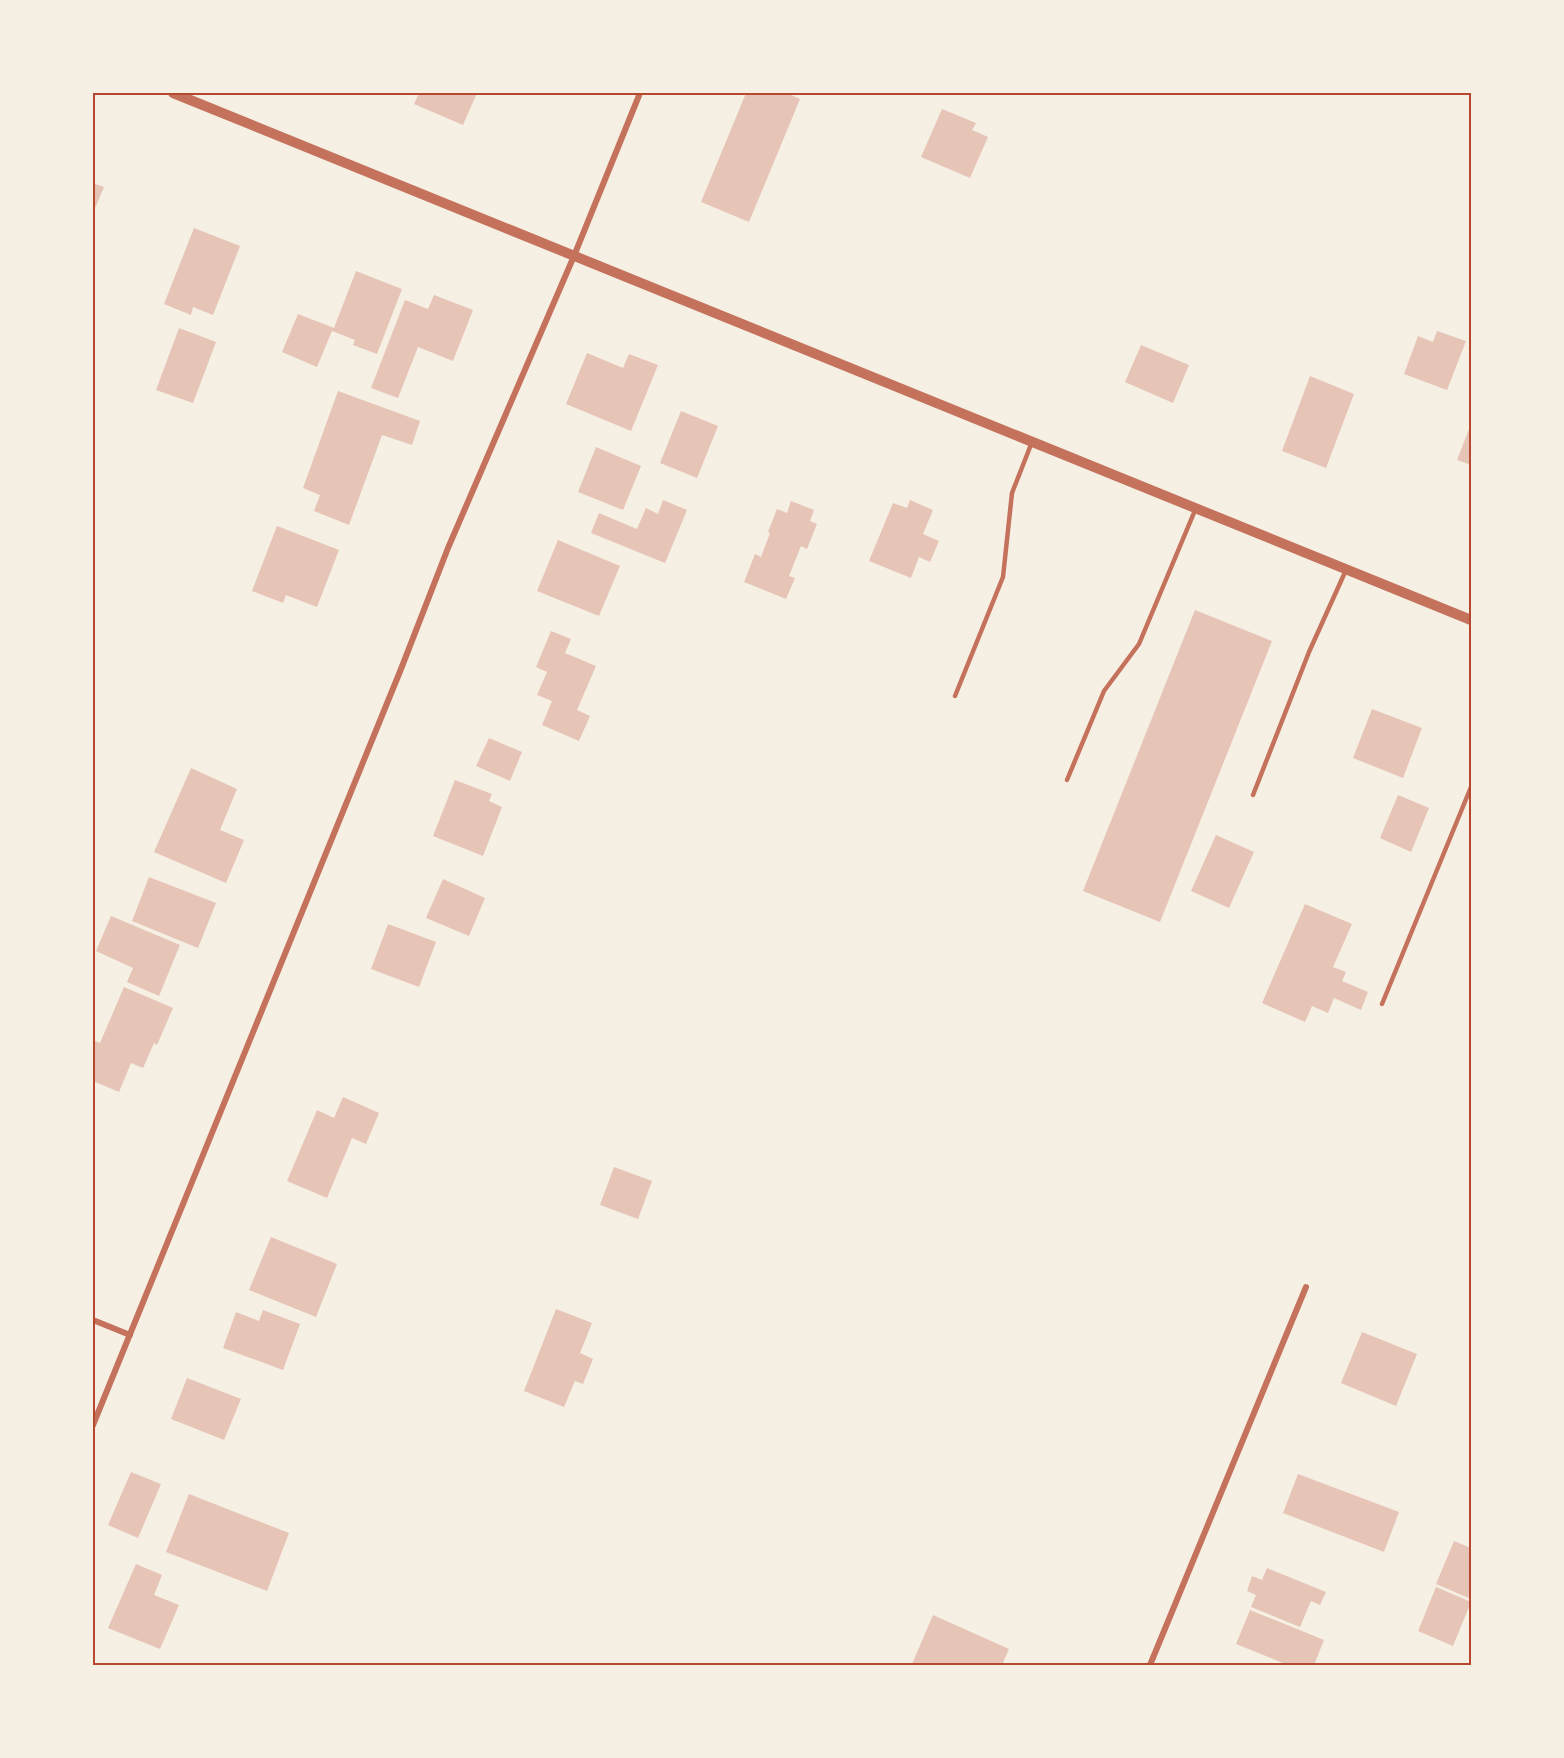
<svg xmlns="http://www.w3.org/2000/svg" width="1564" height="1758" viewBox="0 0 1564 1758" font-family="Cabin,sans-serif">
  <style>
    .building { fill: #e6c5b7 }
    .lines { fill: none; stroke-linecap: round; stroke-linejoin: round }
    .service { stroke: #c5725c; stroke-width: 4.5 }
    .minor { stroke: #c5725c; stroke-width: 6 }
    .tertiary { stroke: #c5725c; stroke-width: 10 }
    .neatline { fill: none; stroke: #b5482f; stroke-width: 2 }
  </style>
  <rect width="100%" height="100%" fill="#f6efe4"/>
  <path class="building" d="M419,93H477L463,125L414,104Z
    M746,93H787L800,99L749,222L701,202Z
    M942,109L976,123L972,130L988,137L970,178L921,157Z
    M93,183L104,187L93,213Z
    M194,228L240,246L213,315L193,307L191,315L164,304Z
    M356,271L402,289L377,354L353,345L355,340L332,331L317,367L282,352L298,314L334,328Z
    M434,295L473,310L453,361L418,347L398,398L371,388L405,300L428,309Z
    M179,328L216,342L193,403L156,390Z
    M1437,331L1466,341L1447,390L1404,374L1418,336L1433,342Z
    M1141,345L1189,365L1173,403L1125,382Z
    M587,353L623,368L629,354L658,365L631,431L566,404Z
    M1310,376L1354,394L1326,468L1282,451Z
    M338,391L420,421L412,445L382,435L349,525L314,511L320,495L303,488Z
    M681,411L718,426L697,478L660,463Z
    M1471,424V465L1457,460Z
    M596,447L641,466L623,510L578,492Z
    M663,500L687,510L665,563L591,533L599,513L637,529L646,508L658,514Z
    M910,500L933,510L923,534L939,541L930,562L919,557L911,578L869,561L893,503L907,508Z
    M791,501L814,510L810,521L817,524L807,549L801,546L789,576L795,578L786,599L744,582L755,554L761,557L770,533L768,532L777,509L787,513Z
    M277,526L339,550L317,607L286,595L283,603L252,591Z
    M558,540L620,566L599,616L537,591Z
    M1195,610L1272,641L1160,922L1083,891Z
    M551,631L571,639L565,653L596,666L577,710L590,716L579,741L542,725L552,701L537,695L547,672L536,667Z
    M1372,709L1422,728L1403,778L1353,758Z
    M489,738L522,752L510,781L476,766Z
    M191,768L237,789L220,830L244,840L226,883L154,852Z
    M455,780L492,794L489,801L502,807L483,856L433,836Z
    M1398,795L1429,808L1411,852L1380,838Z
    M1216,835L1254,852L1229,908L1191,891Z
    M149,877L216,903L198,948L132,921Z
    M443,879L485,898L469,936L426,918Z
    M1305,904L1352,924L1333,967L1346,972L1342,981L1368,992L1361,1010L1334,998L1328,1013L1312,1006L1305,1022L1262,1003Z
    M111,916L180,945L159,996L127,982L133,968L96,951Z
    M388,924L436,942L419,987L371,969Z
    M124,987L173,1008L157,1045L154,1043L143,1068L131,1063L119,1092L93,1081V1044L95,1041L100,1043Z
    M343,1097L379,1113L366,1144L352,1138L327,1198L287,1181L317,1110L334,1118Z
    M614,1167L652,1181L638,1219L600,1205Z
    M271,1237L337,1264L316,1317L249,1290Z
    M556,1309L592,1323L580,1353L593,1359L583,1384L575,1381L564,1407L524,1391Z
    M263,1310L300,1324L283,1370L223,1348L236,1312L259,1321Z
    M1362,1332L1417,1354L1396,1406L1341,1383Z
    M187,1378L241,1399L224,1440L171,1419Z
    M131,1472L161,1484L138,1538L108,1525Z
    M1298,1474L1399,1512L1384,1552L1283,1513Z
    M189,1494L289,1533L267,1591L166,1552Z
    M1454,1541L1471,1548V1599L1436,1584Z
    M136,1564L162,1575L154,1595L179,1605L160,1649L108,1628Z
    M1267,1568L1326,1592L1320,1605L1311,1601L1300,1627L1251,1607L1256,1595L1247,1591L1252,1576L1262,1580Z
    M1436,1587L1471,1602L1453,1646L1418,1631Z
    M1250,1610L1324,1640L1314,1665H1288L1236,1644Z
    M933,1615L1009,1649L1002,1665L912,1664Z"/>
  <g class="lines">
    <path class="service" d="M955,696L1003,577L1012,493L1032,442
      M1067,780L1104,691L1139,644L1196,508
      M1253,795L1309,652L1346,570
      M1382,1004L1471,787"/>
    <path class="minor" d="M93,1320L130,1335
      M93,1425L401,669L448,548L574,256L640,93
      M1150,1665L1306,1287"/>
    <path class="tertiary" d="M173,93L1471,620"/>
  </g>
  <rect width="1564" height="1758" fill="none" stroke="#f6efe4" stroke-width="189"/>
  <rect x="94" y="94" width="1376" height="1570" class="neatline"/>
</svg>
